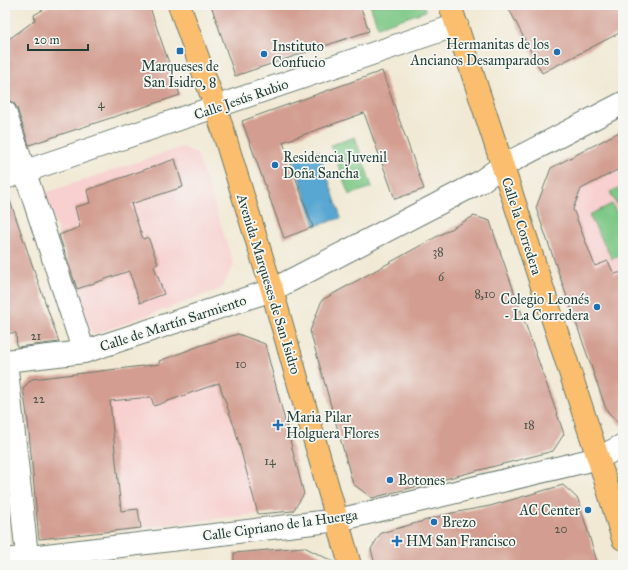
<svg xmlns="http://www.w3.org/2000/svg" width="628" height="570" viewBox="0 0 628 570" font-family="'IM FELL Great Primer',serif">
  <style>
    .built { fill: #f7d0cf }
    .green { fill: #7cc785; stroke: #4e825c }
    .water { fill: #58a7d2; stroke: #3c7283 }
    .building { fill: #d39e91 }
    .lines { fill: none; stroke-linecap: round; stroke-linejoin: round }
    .minor-casing { stroke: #68796c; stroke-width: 24 }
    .major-casing { stroke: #68796c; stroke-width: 24 }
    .minor { stroke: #fff; stroke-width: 22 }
    .major { stroke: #fabe6e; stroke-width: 22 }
    .poi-dot { fill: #1f6fb2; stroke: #f6f6f2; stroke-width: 1.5 }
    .labels { text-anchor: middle; stroke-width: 3.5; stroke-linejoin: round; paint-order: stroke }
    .number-label { font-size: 12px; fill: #4c554b }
    .poi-label { font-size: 14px; fill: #1f3d34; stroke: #f6f6f2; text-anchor: start }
    .street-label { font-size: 14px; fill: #1f3d34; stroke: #f6f6f2 }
  </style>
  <rect width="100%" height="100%" fill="#f6f6f2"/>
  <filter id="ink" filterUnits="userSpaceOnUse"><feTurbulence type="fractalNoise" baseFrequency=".025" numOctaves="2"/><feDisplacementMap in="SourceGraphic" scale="8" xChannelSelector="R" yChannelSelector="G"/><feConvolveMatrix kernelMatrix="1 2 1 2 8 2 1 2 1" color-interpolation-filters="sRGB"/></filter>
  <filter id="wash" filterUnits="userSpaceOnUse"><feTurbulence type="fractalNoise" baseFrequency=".012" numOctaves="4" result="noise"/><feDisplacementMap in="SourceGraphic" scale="16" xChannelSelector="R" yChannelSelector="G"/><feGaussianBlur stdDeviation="0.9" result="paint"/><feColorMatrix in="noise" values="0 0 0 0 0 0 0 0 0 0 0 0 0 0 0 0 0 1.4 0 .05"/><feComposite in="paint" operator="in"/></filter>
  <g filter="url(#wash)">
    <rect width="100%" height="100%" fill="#f1e9d4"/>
    <path class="built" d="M623,130V420L613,418L608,412L605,406L551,168Z
      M182,147L197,153L234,265L221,289L93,335L45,193Z
      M205,344L235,429L258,514L96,533L78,374L150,365Z"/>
    <path class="green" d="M370,5H423L426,11L378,27Z
      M355,137L372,187L349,195L331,145Z
      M623,186V216L610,192Z
      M612,204L623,225V254L612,259L589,215Z"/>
    <path class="water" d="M319,151L341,218L315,226L293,159Z"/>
    <g id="blocks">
      <path class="building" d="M51,5H149L180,95L29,145L17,108L14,103L8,100L5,92V42L35,20L34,15Z
        M211,5H360L369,31L235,76Z
        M507,5H623V31L542,73Z
        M382,71L424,189L395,199L364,113L283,142L313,227L284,238L242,121Z
        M623,130V167L581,189L573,209L595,266L608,261L614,274L623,272V428L608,412L605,406L536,208L551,168Z
        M175,159L183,187L131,204L143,239L148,237L158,264L154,266L164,294L140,303L129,271L77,289L59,235L80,227L75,207L90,203L87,190Z
        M5,195H8L59,342L17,347L16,333H5Z
        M474,216L490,221L496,240L564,434L553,451L372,498L353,484L310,331L322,300Z
        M238,334L265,344L304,494L293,511L258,514L235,429L219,383L154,406L151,397L110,401L121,511L138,509L141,528L39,539L28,422L23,388L32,379L160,364L159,361L205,344Z
        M563,485L578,499L598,565H375L371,549L381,533L452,513L490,506Z
        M304,547L336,563L337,565H234V553Z"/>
    </g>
  </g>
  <g filter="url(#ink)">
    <use href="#blocks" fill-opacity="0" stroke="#68796c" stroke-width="1"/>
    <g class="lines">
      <g class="minor-casing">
        <path id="minor" d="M5,112L84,352
          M5,178L457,25
          M5,361L84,352L272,290L480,182L502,166L623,103
          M6,361L28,565
          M5,560L338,520L599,458L623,445"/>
      </g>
      <g class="major-casing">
        <path id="major" d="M179,5L216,108L272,290L350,565
          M450,5L603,473L623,539"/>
      </g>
      <use href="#minor" class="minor"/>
      <use href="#major" class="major"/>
    </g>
  </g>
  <g class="poi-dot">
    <rect x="176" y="47" width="8" height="8" rx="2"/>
    <circle cx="557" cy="52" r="4"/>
    <circle cx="264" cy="54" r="4"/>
    <circle cx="275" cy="165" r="4"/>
    <circle cx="597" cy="307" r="4"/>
    <path d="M276 419h4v4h4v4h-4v4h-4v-4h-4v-4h4z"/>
    <circle cx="390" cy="480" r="4"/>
    <circle cx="588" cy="510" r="4"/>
    <circle cx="434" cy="522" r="4"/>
    <path d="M395 535h4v4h4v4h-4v4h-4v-4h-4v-4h4z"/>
  </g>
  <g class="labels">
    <g class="number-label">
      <text x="101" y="108">4</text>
      <text x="438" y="256">38</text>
      <text x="441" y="281">6</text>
      <text x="485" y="298">8,10</text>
      <text x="36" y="340">21</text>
      <text x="241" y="368">10</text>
      <text x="39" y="403">22</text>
      <text x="529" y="429">18</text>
      <text x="270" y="465">14</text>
      <text x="561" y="533">20</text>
    </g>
    <g class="poi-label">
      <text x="549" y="49" text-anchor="end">Hermanitas de los<tspan x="549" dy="16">Ancianos Desamparados</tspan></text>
      <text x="272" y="51">Instituto<tspan x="272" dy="16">Confucio</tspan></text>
      <text x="180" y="71" text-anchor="middle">Marqueses de<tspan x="180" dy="16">San Isidro, 8</tspan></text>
      <text x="283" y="162">Residencia Juvenil<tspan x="283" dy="16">Doña Sancha</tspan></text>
      <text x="589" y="304" text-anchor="end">Colegio Leonés<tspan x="589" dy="16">- La Corredera</tspan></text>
      <text x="286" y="422">Maria Pilar<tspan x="286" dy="16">Holguera Flores</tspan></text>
      <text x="398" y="485">Botones</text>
      <text x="580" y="515" text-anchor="end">AC Center</text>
      <text x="442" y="527">Brezo</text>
      <text x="406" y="546">HM San Francisco</text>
    </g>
    <g class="street-label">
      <text transform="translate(241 99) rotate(-19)" y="5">Calle Jesús Rubio</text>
      <text transform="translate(522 226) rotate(72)" y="5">Calle la Corredera</text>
      <text transform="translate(269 284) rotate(73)" y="5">Avenida Marqueses de San Isidro</text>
      <text transform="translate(173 323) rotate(-18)" y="5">Calle de Martín Sarmiento</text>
      <text transform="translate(280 525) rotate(-8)" y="5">Calle Cipriano de la Huerga</text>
    </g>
  </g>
  <rect width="628" height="570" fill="none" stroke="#f6f6f2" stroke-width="20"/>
  <path d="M28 44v6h60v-6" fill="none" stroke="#1f3d34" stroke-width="2"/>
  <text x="34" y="44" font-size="12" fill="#1f3d34" stroke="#f6f6f2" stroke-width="3" paint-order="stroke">20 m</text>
</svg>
